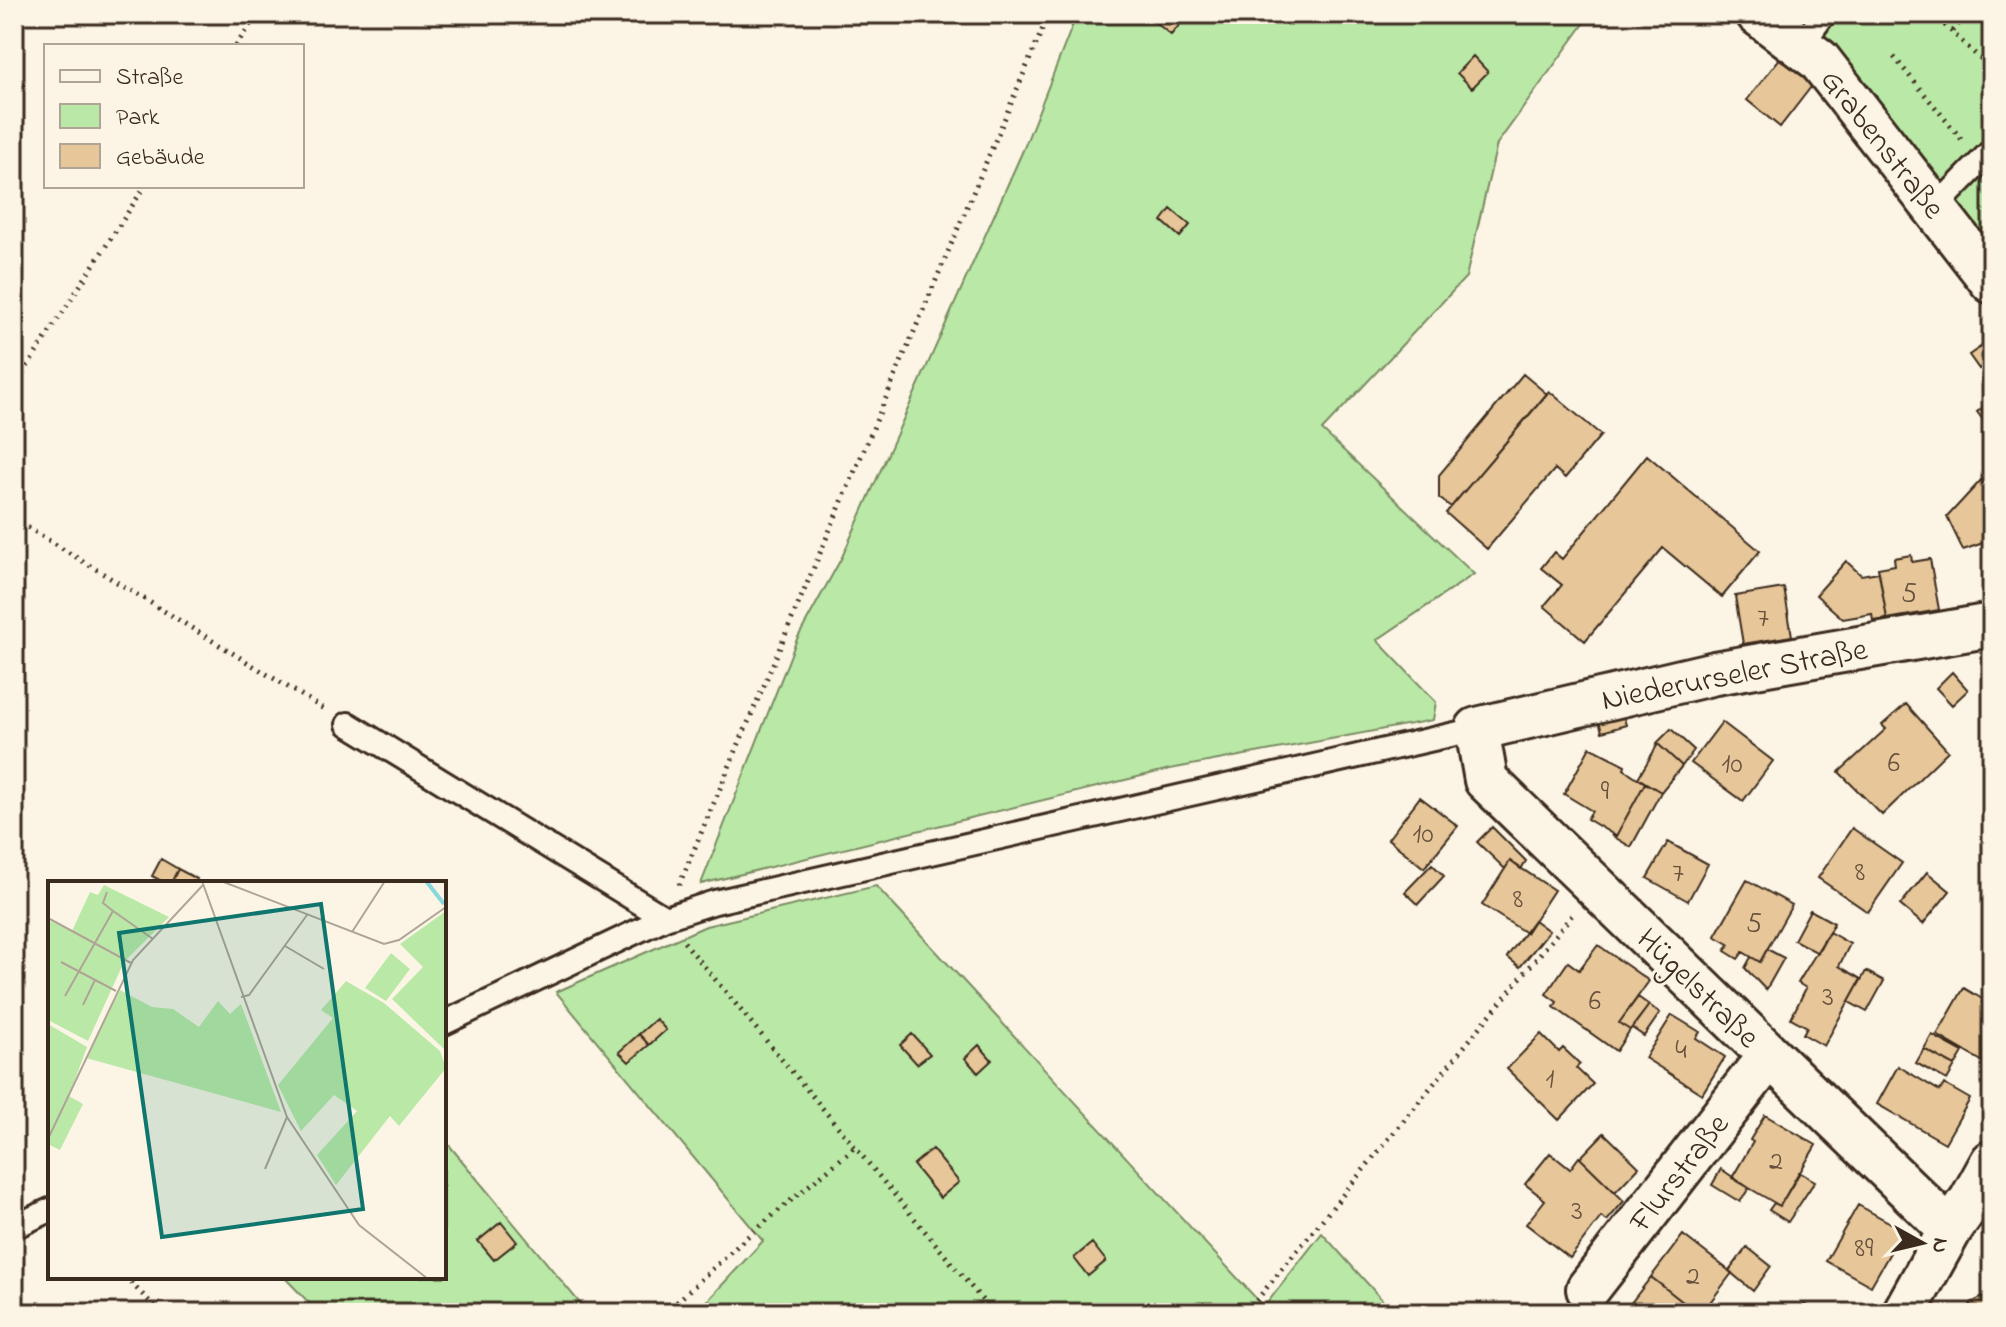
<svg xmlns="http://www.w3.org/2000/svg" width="2006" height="1327" viewBox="0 0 2006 1327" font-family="'Indie Flower',sans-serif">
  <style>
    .green { fill: #bae9a7; stroke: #7a8a62; stroke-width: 2 }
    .building { fill: #e7c799; stroke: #3b2a1e; stroke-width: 2 }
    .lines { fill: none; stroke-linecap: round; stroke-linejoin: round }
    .service-casing { stroke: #3b2a1e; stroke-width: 28 }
    .minor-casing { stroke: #3b2a1e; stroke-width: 48 }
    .path { stroke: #3b2a1e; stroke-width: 5; stroke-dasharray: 2 6; stroke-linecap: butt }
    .service { stroke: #fcf5e5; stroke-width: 22 }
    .minor { stroke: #fcf5e5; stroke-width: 42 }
    .labels { text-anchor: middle; stroke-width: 6; stroke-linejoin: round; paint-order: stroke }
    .number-label { font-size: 28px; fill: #66513d }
    .street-label { font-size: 32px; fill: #3b2a1e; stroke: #fcf5e5 }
    .inset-river { fill: none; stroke: #86d8dd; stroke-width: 4 }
    .inset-road { fill: none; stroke: #afa495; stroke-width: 2 }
    .view { fill: #0f766e; fill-opacity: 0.15; stroke: #0f766e; stroke-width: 4 }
    .inset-edge { fill: none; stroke: #3b2a1e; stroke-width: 4 }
  </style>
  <rect width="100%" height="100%" fill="#fcf5e5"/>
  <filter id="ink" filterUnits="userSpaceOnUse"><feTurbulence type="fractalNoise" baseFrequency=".0125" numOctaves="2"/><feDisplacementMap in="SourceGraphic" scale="16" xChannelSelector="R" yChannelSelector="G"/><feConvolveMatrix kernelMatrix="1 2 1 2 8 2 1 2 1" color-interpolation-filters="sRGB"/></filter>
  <g filter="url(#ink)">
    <path class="green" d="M1077,14H1591L1497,144L1466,277L1322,430L1474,574L1377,640L1436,702L1433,720L1170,769L701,884L797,639L842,557L1024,148Z
      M1814,14H1992V256L1825,45Z
      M876,886L1264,1307L1322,1233L1394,1313H696L763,1241L556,992L706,926Z
      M444,1139L588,1313H319L284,1277H444Z"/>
    <path class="building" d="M1162,14H1184L1187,16L1171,35L1155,22Z
      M1473,56L1488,72L1472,88L1457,73Z
      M1781,57L1814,83L1780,127L1747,100Z
      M1171,209L1190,225L1180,237L1162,221Z
      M1992,339V359L1979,369L1969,355Z
      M1523,374L1547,394L1451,507L1439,498V475Z
      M1549,391L1601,435L1565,478L1555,469L1487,549L1446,513Z
      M1992,400V431L1977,412Z
      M1647,455L1760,551L1722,597L1663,548L1585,641L1544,606L1562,585L1541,568L1554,552L1562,559Z
      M1983,478L1992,486V536L1983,543L1963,550L1947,517Z
      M1911,555L1912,562L1930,559L1939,610L1887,619L1878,568L1895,565L1894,558Z
      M1846,561L1861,575L1879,572L1887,619L1873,621L1872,614L1843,619L1816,595Z
      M1784,588L1792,636L1743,644L1735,596Z
      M1952,672L1968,690L1952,705L1936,688Z
      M1906,704L1948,751L1882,815L1839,772L1886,729L1882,725Z
      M1623,715L1626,725L1602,732L1599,721Z
      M1722,722L1773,761L1743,801L1691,763Z
      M1671,729L1694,750L1682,766L1657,743Z
      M1658,744L1682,766L1661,792L1638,778Z
      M1590,747L1625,765L1624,769L1645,783L1616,836L1587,819L1592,811L1564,794Z
      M1645,783L1661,792L1631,847L1611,835L1616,836Z
      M1420,797L1458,826L1424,868L1388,839Z
      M1492,827L1526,861L1521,869L1510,861L1505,869L1477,842Z
      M1852,828L1902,863L1868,912L1818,878Z
      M1668,842L1708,864L1688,901L1647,878Z
      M161,859L178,869L171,883H165L152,876Z
      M1510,861L1554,890L1526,933L1482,905Z
      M1432,864L1444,876L1418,904L1405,892Z
      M178,869L197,879L195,883H171Z
      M1927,872L1950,891L1923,924L1900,905Z
      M1747,880L1792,905L1760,962L1743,952L1738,959L1725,951L1729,944L1715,936Z
      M1810,910L1834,923L1818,953L1794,940Z
      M1534,920L1549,931L1520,967L1507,957Z
      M1829,932L1850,944L1839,966L1861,979L1824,1046L1803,1034L1807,1027L1791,1018L1806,988L1798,983Z
      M1598,945L1649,981L1619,1023L1630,1030L1616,1051L1554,1007L1557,1002L1546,994L1568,962L1579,970Z
      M1767,949L1784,958L1766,990L1745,968L1751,957L1760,962Z
      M1866,971L1884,981L1867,1012L1849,1002Z
      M1992,984V1001L1985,997Z
      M1964,988L1984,1000L1982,1003L1992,1009V1067L1937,1035Z
      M1638,997L1649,1005L1630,1030L1619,1023Z
      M1649,1005L1660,1013L1644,1036L1632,1028Z
      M1672,1015L1700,1032L1696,1038L1725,1057L1702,1094L1645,1058Z
      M656,1019L666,1030L649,1045L639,1034Z
      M639,1034L649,1045L629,1062L619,1052Z
      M912,1034L930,1054L917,1064L900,1045Z
      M1541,1034L1559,1052L1563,1048L1580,1064L1576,1068L1593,1084L1559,1120L1507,1069Z
      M1932,1035L1963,1052L1955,1066L1924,1049Z
      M979,1045L992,1060L978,1073L965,1058Z
      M1924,1049L1955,1066L1947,1080L1916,1063Z
      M1898,1066L1940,1091L1944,1084L1970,1099L1945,1143L1877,1104Z
      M1765,1115L1816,1145L1780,1206L1732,1178L1753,1142L1750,1140Z
      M1604,1133L1639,1167L1615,1192L1580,1158Z
      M932,1149L959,1182L940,1198L913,1165Z
      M1550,1153L1570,1169L1579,1157L1624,1201L1607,1221L1601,1217L1570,1258L1526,1224L1545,1200L1525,1184Z
      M1721,1169L1749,1188L1740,1202L1712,1185Z
      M1799,1172L1815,1181L1788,1222L1769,1210L1774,1203L1780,1206Z
      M1858,1205L1903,1230L1871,1286L1826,1261Z
      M501,1222L517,1242L494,1260L478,1241Z
      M1683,1235L1732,1273L1702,1313H1697L1651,1277Z
      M1092,1243L1106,1261L1088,1276L1074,1258Z
      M1747,1247L1771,1266L1753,1291L1729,1271Z
      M1651,1277L1697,1313H1634L1627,1308Z
      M1983,1297L1992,1299V1313H1968L1971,1303Z
      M1804,1304L1820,1313H1799Z"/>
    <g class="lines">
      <g class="service-casing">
        <path id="service" d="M1801,46L1824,14
          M1935,208L1992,150
          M348,724L665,918
          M444,1023L665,918L715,902L1477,729
          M14,1227L50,1210"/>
      </g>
      <g class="minor-casing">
        <path id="minor" d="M1758,14L1819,60L1992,282
          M1950,1230L1486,780L1477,729L1715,673L1992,625
          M1588,1289L1769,1056
          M1904,1313L1950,1230L1971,1200L1992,1162"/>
      </g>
      <path class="path" d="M1933,14L1992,70
        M1979,14L1992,26
        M1952,31L1967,14
        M236,46L257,14
        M1894,57L1963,141
        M14,387L145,186
        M14,519L327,711
        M679,885L1049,14
        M684,942L993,1313
        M125,1277L161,1313
        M665,1313L747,1237L854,1148
        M1246,1313L1572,915"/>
      <use href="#service" class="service"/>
      <use href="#minor" class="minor"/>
    </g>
  </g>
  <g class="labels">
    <g class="number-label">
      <text x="1909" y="601">5</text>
      <text x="1763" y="626">7</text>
      <text x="1894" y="771">6</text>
      <text x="1732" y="772">10</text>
      <text x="1605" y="799">9</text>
      <text x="1423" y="842">10</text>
      <text x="1860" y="880">8</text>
      <text x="1678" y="881">7</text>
      <text x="1518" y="907">8</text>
      <text x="1754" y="931">5</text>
      <text x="1828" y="1005">3</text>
      <text x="1595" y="1009">6</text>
      <text x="1681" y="1058">4</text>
      <text x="1550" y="1087">1</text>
      <text x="1776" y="1169">2</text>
      <text x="1577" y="1219">3</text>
      <text x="1864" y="1256">89</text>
      <text x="1693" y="1284">2</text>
    </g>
    <g class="street-label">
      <text transform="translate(1884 143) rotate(52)" y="11">Grabenstraße</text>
      <text transform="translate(1734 673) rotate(-11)" y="11">Niederurseler Straße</text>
      <text transform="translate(1699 987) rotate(44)" y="11">Hügelstraße</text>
      <text transform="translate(1678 1172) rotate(-52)" y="11">Flurstraße</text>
    </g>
  </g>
  <g transform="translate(48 881)">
    <rect width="398" height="398" fill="#fcf5e5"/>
    <path d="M56,4L121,36L76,81L40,160L0,139V39L24,50L42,11L50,14ZM398,30V170L344,118L375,86L352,63ZM343,72L362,88L338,120L317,107ZM298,100L336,122L392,170L398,187L351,245L342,235L288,304L269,274L309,230L286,214L253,250L230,204L285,137L273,129ZM72,109L104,126L125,128L151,146L170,120L182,133L193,123L233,231L38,177ZM0,143L39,166L21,215L35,223L12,269L0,263Z" fill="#bae9a7"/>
    <path class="inset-river" d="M378,0L396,23"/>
    <path class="inset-road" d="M154,0L239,236L311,344L380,398M173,0L336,63L351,59L398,26M59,11L55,22L65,30M0,37L83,82M304,51L337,0M237,65L276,88M13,81L68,110M17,115L65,30L105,58M193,116L201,114L259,34M35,124L47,99M0,258L85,79L155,4M217,288L239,236"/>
    <path class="view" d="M273,23L315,328L114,356L71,52Z"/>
    <rect width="398" height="398" class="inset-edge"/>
  </g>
  <rect width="2006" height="1327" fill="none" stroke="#fcf5e5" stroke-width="48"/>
  <rect x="24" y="24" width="1958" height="1279" fill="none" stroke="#3b2a1e" stroke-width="3" filter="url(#ink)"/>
  <rect x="44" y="44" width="260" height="144" fill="#fcf5e5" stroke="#afa495" stroke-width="2"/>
  <rect x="60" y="70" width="40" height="12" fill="#fcf5e5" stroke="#afa495" stroke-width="2"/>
  <text x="116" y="84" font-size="24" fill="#3b2a1e">Straße</text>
  <rect x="60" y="104" width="40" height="24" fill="#bae9a7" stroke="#afa495" stroke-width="2"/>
  <text x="116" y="124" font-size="24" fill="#3b2a1e">Park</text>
  <rect x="60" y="144" width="40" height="24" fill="#e7c799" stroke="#afa495" stroke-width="2"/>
  <text x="116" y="164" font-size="24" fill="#3b2a1e">Gebäude</text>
  <g transform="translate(1922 1243) rotate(98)" stroke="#fcf5e5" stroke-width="6" paint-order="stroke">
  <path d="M0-6L14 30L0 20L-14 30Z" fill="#3b2a1e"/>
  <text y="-12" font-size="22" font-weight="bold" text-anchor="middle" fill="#3b2a1e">N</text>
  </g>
</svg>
